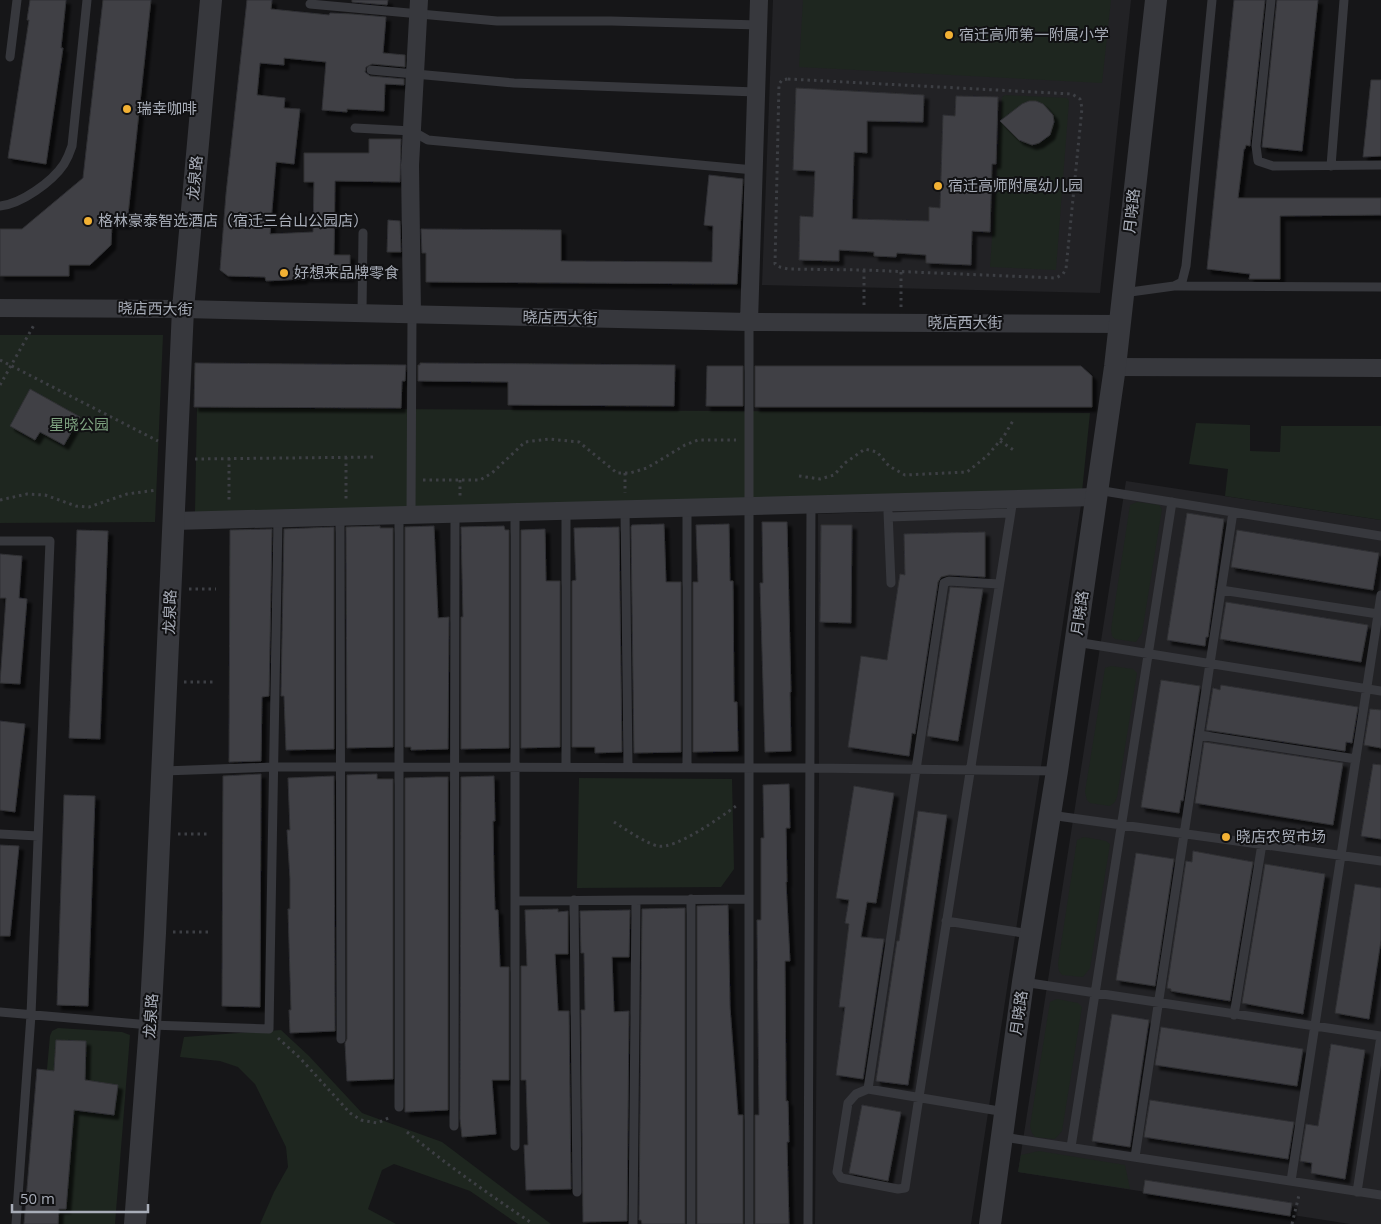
<svg xmlns="http://www.w3.org/2000/svg" width="1381" height="1224" viewBox="0 0 1381 1224" font-family="'Open Sans','Noto Sans SC',sans-serif">
  <style>
    .built { fill: #222225 }
    .green { fill: #1e261f }
    .building { fill: #404145; stroke: #303034; filter: url(#shadow) }
    .lines { fill: none; stroke-linecap: round; stroke-linejoin: round }
    .path { stroke: #3d3f44; stroke-width: 3; stroke-dasharray: 2.5 4; stroke-linecap: butt }
    .service { stroke: #37383d; stroke-width: 9 }
    .minor { stroke: #37383d; stroke-width: 18 }
    .tertiary { stroke: #37383d; stroke-width: 22 }
    .poi-dot { fill: #f2b134; stroke: #111113; stroke-width: 2 }
    .labels { text-anchor: middle; stroke-width: 4; stroke-linejoin: round; paint-order: stroke }
    .poi-label { font-size: 15px; fill: #a8adb8; stroke: #111113; text-anchor: start }
    .street-label { font-size: 15px; fill: #a8adb8; stroke: #111113 }
    .park-label { font-size: 15px; fill: #7fa381; stroke: #111113 }
  </style>
  <defs>
    <filter id="shadow"><feDropShadow dx="4.5" dy="4.5" stdDeviation="1" flood-color="#0009"/></filter>
  </defs>
  <rect width="100%" height="100%" fill="#161618"/>
  <path class="built" d="M773,0H1131L1100,293L762,285Z
    M1126,481L1381,520V1224H1350L1018,1172Z
    M1081,505L971,1224H815L819,780L818,514Z"/>
  <path class="green" d="M803,0H1111L1102,83L799,67Z
    M1005,95L1067,98L1069,101L1056,270L990,267L1002,97Z
    M0,335H163L155,522L0,523Z
    M197,408L1090,413L1082,492L195,512Z
    M1196,423L1250,425V451L1280,452L1281,426H1381V520L1225,496L1228,469L1189,464Z
    M1137,502L1159,505L1162,509L1142,633L1136,642L1115,639L1112,636L1111,629L1130,505Z
    M1111,666L1133,669L1137,673L1117,797L1115,802L1110,806L1090,803L1087,800L1085,792L1105,668Z
    M579,778L732,779L734,869L721,887L577,888Z
    M1084,837L1106,841L1110,844L1090,968L1083,977L1062,975L1059,971L1058,964L1077,840Z
    M1057,999L1078,1003L1082,1007L1062,1131L1055,1139L1035,1137L1032,1133L1030,1126L1050,1002Z
    M58,1028L122,1032L130,1035L115,1224H33L50,1036L52,1031Z
    M281,1030L309,1056L362,1113L442,1142L551,1224H518L470,1191L394,1164L382,1170L368,1209L396,1224H260L274,1192L288,1167L286,1147L255,1084L238,1067L220,1061L180,1057L184,1037Z
    M1039,1151L1125,1165L1130,1189L1018,1172L1021,1155Z"/>
  <path class="building" d="M30,0H66L61,48H63L46,164L8,158L29,20H27Z
    M103,0H151L127,224H112L111,245L90,265H69V276H0V229H22L83,178Z
    M247,0H272L271,9L329,15L330,13L352,14L386,17L383,53L405,55V67L372,64L366,67L365,72L370,76L404,79V85L385,84L384,111L347,109V112L322,110L326,62L284,58V65L260,63L257,95L285,98L284,108L300,109L294,164L276,162L270,234L313,232L314,182H304V153H369V139H401L400,182L335,181L334,255H350V277H303V279L266,281L265,277L228,276L220,270L226,194Z
    M352,0H388L387,5L352,2Z
    M1234,0H1265L1250,146L1246,145L1245,149H1244L1238,198H1381V215L1280,216V279H1249L1250,274L1207,269Z
    M1277,0H1318L1302,151L1262,147Z
    M1371,80H1381V156L1363,157Z
    M796,88L924,95L923,122L867,121V153L854,152L852,219L929,221V207L940,208L943,115L955,116L956,96L998,97L996,164H992L990,232L972,231L971,265L926,263V255L897,253L896,257L874,256V252L839,250V261L799,260L800,216L813,217L815,171L793,170Z
    M1029,101H1036L1043,104L1053,115L1054,122L1050,135L1039,143L1032,145L1019,140L1000,121L1022,104Z
    M709,175L743,179L737,284L426,282V253H422L421,229L561,230V261L712,262L713,226L704,225Z
    M388,220L400,221L401,252H387Z
    M195,363L406,365L405,381H402L401,408L194,407Z
    M420,363L675,365L674,406L508,405V382L418,381V365H420Z
    M707,366H743V406H706Z
    M755,366H1081L1092,376V407H755Z
    M30,389L80,417L64,445L40,432L35,440L10,426Z
    M1187,513L1224,519L1208,637H1206L1205,646L1167,640Z
    M762,522H787L791,692H790L791,751L765,752L760,583H763Z
    M664,524L666,582H681V752L634,753L631,527L632,525Z
    M729,524L730,581H733L734,702H737L738,751L696,752H693V582H698L696,525Z
    M821,525H852L851,623L820,622Z
    M380,526V528H393V747L347,748L346,527Z
    M434,526L438,618L449,617L448,749L411,750V747H405V527Z
    M504,526L505,530H509V748L461,749V617H463L461,527Z
    M334,527V749L286,750L284,696H281L284,529Z
    M619,527L622,752L595,753V747H572V581L576,580L574,528Z
    M272,529L269,696L262,697L261,761L229,762L230,530Z
    M545,529L546,581H560V747L521,748V530Z
    M77,530L108,531L100,739L69,738Z
    M1237,530L1379,553L1373,590L1231,567Z
    M985,532V577L949,575L941,577L938,582L915,734L912,733L909,756L848,747L861,656L887,660L900,574L905,575L904,534Z
    M0,554L22,556L19,598L27,599L20,684L0,683L6,598H0Z
    M950,587L983,589L958,741L927,736Z
    M1226,602L1368,625L1361,662L1220,639Z
    M1161,680L1200,686L1183,801L1181,800L1179,813L1141,807Z
    M1221,685L1358,707L1352,743L1346,742L1345,751L1206,730L1213,688L1220,690Z
    M1370,709L1381,710V748L1364,745Z
    M0,721L25,724L15,812L0,810Z
    M1204,742L1343,763L1333,825L1195,803Z
    M1373,764L1381,765V839L1361,836Z
    M261,774L260,1007L222,1006L223,776Z
    M377,774V779H393V1079L347,1081L345,1043L347,1039V775Z
    M334,776L335,1031L290,1033L289,1010H291L288,909H290V879L287,830H290L288,778Z
    M494,776L495,821H493L494,879L495,910H498L500,967H509V1080H492L496,1134L462,1137L460,1119L461,777Z
    M436,777H448V1110L405,1112V778Z
    M789,784L790,828H786L787,882H786L790,961H785L786,1101H788L789,1142H787L789,1224H755V1115H759L757,920H761V838H764L763,785Z
    M854,786L894,793L876,903L867,902L861,937L884,939L863,1079L836,1075L845,1007H839L849,924L845,923L849,900L836,898Z
    M64,795L95,796L88,1006L57,1005Z
    M918,811L947,815L908,1085L876,1081L897,941H899Z
    M0,845L19,846L10,936H0Z
    M1193,851L1253,862L1230,1001L1171,991V989L1167,988L1186,861L1192,862Z
    M1136,853L1174,859L1155,986L1116,980Z
    M1265,864L1325,874L1303,1014L1242,1003Z
    M1355,884L1381,888V940L1369,1019L1335,1013Z
    M728,905L730,1007L738,1115H743V1224H697V906Z
    M685,908V1224H642L641,1220H639L642,909Z
    M558,909V912L568,911V954H555L558,1011H569L571,1189L526,1190L524,1145H528L526,1080H521V966H527L525,910Z
    M630,910L629,957H612L614,1012L629,1011L627,1221L583,1222L581,1010H585L584,953H581L580,911Z
    M1112,1014L1149,1020L1130,1147L1092,1141Z
    M1161,1027L1303,1049L1297,1086L1155,1065Z
    M56,1040L86,1041L85,1080L118,1085L114,1115L74,1110L66,1209H59L58,1224H24L37,1069L54,1071Z
    M1331,1044L1365,1050L1345,1179L1311,1173L1312,1163L1300,1161L1306,1124L1318,1126Z
    M1150,1100L1294,1122L1288,1159L1144,1137Z
    M862,1105L901,1112L888,1181L849,1173Z
    M1145,1180L1292,1203L1290,1216L1143,1193Z"/>
  <g class="lines">
    <path class="path" d="M788,79L1072,94L1080,99L1082,108L1066,269L1063,274L1056,278L864,270L788,269L780,267L775,264L779,84L782,80Z
      M864,270V306
      M901,307V272
      M0,360L158,441
      M0,385L34,325
      M1000,441L1015,451
      M346,457V501
      M229,458V503
      M195,459L376,457
      M625,473V493
      M799,476L820,479L834,475L845,463L865,449L877,452L889,466L905,475L967,472L987,456L1004,436L1014,419
      M423,480H480L492,473L525,442L549,439L579,442L617,473H630L647,468L685,445L698,440H736
      M460,480V497
      M0,500L27,494L45,495L76,506L89,507L127,494L157,490
      M189,589H216
      M184,682H214
      M614,822C625,829 647,844 658,846C675,850 721,817 736,806
      M178,834H210
      M173,932H208
      M278,1038L300,1058L350,1113L361,1120L377,1123L391,1117
      M407,1132C447,1165 490,1195 533,1224
      M1292,1224L1299,1195"/>
    <path class="service" d="M1271,0L1256,146L1258,161L1273,166L1381,165
      M310,4L497,21H611L759,25
      M10,57L17,0
      M371,70L514,83L756,92
      M355,128L412,131L428,140L754,170
      M1331,166L1344,0
      M0,206C21,204 52,182 64,164C67,159 70,152 72,146L87,0
      M1177,286L1381,287
      M1123,293L1174,286L1182,282L1186,266L1212,0
      M362,313L363,233
      M1097,490L1381,536
      M625,509L628,767
      M566,511V767
      M888,512L891,583
      M411,514L412,314
      M399,515V1107
      M340,516L341,1039
      M889,517L1010,513
      M0,541H50L31,1015L16,1224
      M1221,590L1378,614
      M1076,642L1381,691
      M1199,735L1356,759
      M687,767V508
      M164,771L273,767H399L811,768L1057,771
      M1050,815L1381,861
      M0,834L38,836
      M574,900L577,1192
      M516,901L749,899
      M946,921L1030,934
      M1023,982L1381,1036
      M0,1012L150,1025L269,1029L278,518
      M1234,1015L1262,844
      M868,1089L944,583L949,581L999,584
      M1005,1112L868,1089L856,1094L848,1103L837,1172L841,1178L898,1189L905,1188L919,1097L1013,499
      M454,1126L455,513
      M1003,1137L1381,1195
      M515,1146V512
      M1071,1147L1172,502
      M1135,1157L1233,512
      M1291,1181L1381,595
      M1357,1192L1381,1036
      M633,1224L636,900
      M691,1224V899
      M749,1224V322
      M808,1224L811,504"/>
    <path class="minor" d="M0,308L183,309L749,322L1120,324
      M412,314L410,165L419,0
      M749,322L759,0
      M1115,367L1381,368
      M174,521L1096,497"/>
    <path class="tertiary" d="M135,1224L150,1025L155,933L183,309L211,0
      M990,1224L1023,982L1057,771L1115,367L1156,0"/>
  </g>
  <g class="poi-dot">
    <circle cx="949" cy="35" r="5"/>
    <circle cx="127" cy="109" r="5"/>
    <circle cx="938" cy="186" r="5"/>
    <circle cx="88" cy="221" r="5"/>
    <circle cx="284" cy="273" r="5"/>
    <circle cx="1226" cy="837" r="5"/>
  </g>
  <g class="labels">
    <g class="poi-label">
      <text x="959" y="40">宿迁高师第一附属小学</text>
      <text x="137" y="114">瑞幸咖啡</text>
      <text x="948" y="191">宿迁高师附属幼儿园</text>
      <text x="98" y="226">格林豪泰智选酒店（宿迁三台山公园店）</text>
      <text x="294" y="278">好想来品牌零食</text>
      <text x="1236" y="842">晓店农贸市场</text>
    </g>
    <g class="street-label">
      <text transform="translate(195 178) rotate(-85)" y="5">龙泉路</text>
      <text transform="translate(1132 211) rotate(-84)" y="5">月晓路</text>
      <text transform="translate(155 309) rotate(1)" y="5">晓店西大街</text>
      <text transform="translate(560 318) rotate(1)" y="5">晓店西大街</text>
      <text x="965" y="328">晓店西大街</text>
      <text transform="translate(170 612) rotate(-88)" y="5">龙泉路</text>
      <text transform="translate(1080 613) rotate(-82)" y="5">月晓路</text>
      <text transform="translate(1019 1013) rotate(-82)" y="5">月晓路</text>
      <text transform="translate(151 1016) rotate(-86)" y="5">龙泉路</text>
    </g>
    <g class="park-label">
      <text x="79" y="430">星晓公园</text>
    </g>
  </g>
  <path d="M12 1204v8h136v-8" fill="none" stroke="#a8adb8" stroke-width="2.5"/>
  <text x="20" y="1204" font-size="15" fill="#a8adb8" stroke="#111113" stroke-width="4" paint-order="stroke">50 m</text>
</svg>
